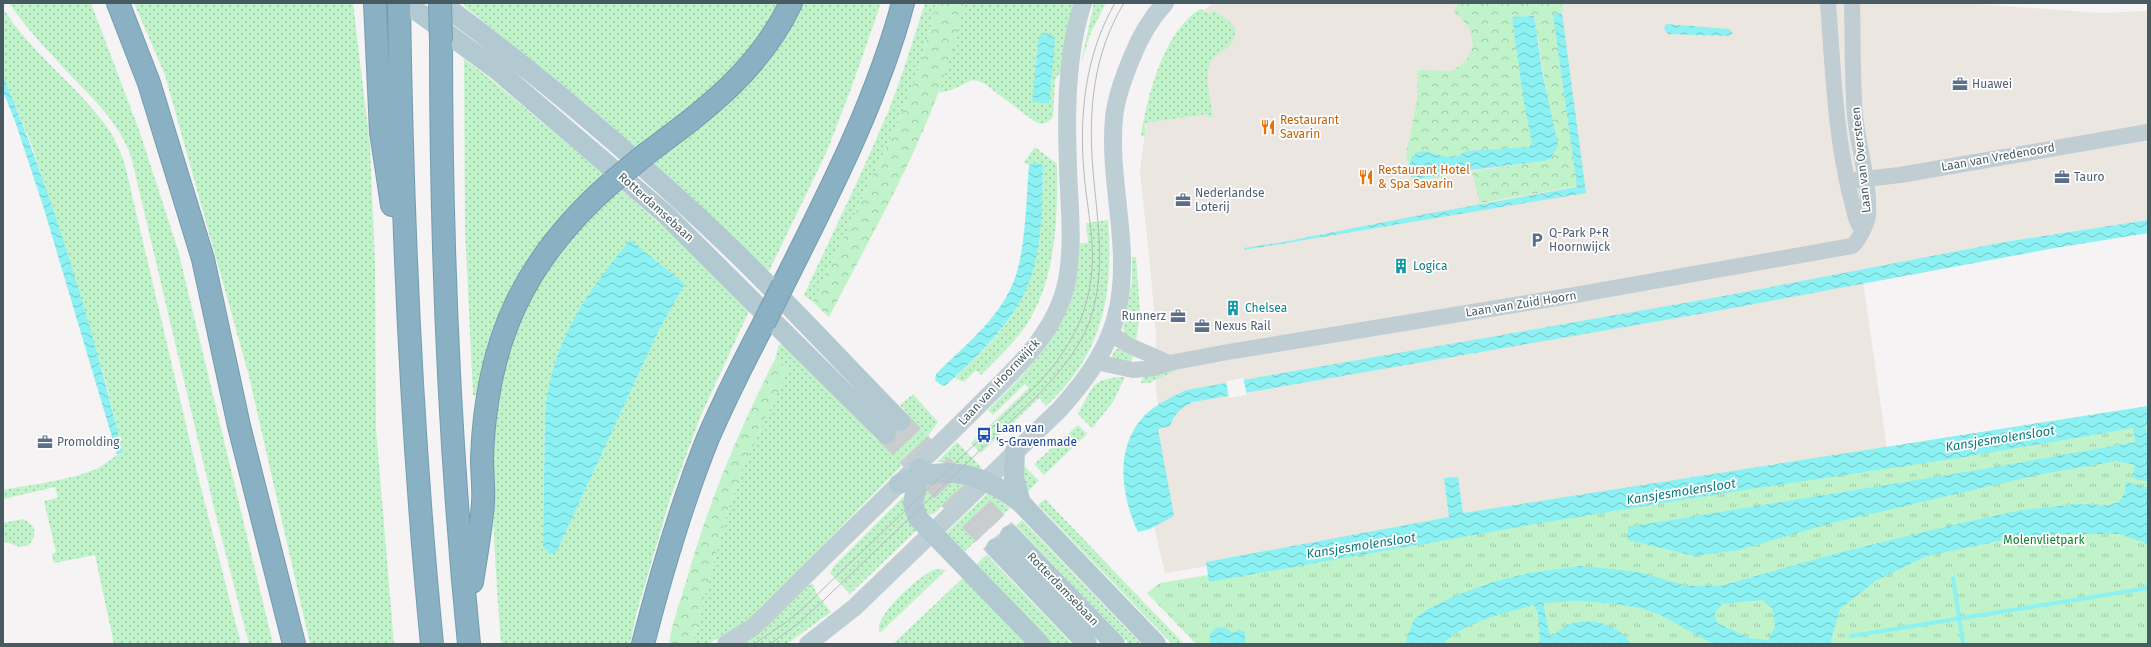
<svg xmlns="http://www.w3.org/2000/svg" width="2151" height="647" viewBox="0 0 2151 647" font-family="'Fira Sans',sans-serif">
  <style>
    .commercial { fill: #ece6e0 }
    .grass { fill: url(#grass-dots); fill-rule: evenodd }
    .forest { fill: url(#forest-crowns); fill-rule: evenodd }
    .park { fill: url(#park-tufts) }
    .water { fill: url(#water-waves); fill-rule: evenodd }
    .pier { fill: #f5f3f3 }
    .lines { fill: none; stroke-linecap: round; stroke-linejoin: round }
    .stream { stroke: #8cf1f2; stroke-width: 4 }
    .primary-tunnel { stroke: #cacdcf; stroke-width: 20; stroke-dasharray: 20 10; stroke-linecap: butt }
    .motorway-casing { stroke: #749caf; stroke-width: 24 }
    .tertiary { stroke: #c0cdd3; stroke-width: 16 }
    .secondary { stroke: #beced5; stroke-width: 18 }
    .primary { stroke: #b2c9d2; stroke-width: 20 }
    .motorway { stroke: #89b1c3; stroke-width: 22 }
    .tram { stroke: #b5babd; stroke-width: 1 }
    .motorway-bridge-casing { stroke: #749caf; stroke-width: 24; stroke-linecap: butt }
    .motorway-bridge { stroke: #89b1c3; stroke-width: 22 }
    .labels { text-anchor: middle; stroke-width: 3.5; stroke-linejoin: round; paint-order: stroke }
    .service-label { font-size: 12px; fill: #4e5e75; stroke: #fff; text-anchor: start }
    .food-label { font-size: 12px; fill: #c56008; stroke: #fff; text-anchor: start }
    .street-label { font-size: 12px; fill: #495b62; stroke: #fff }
    .culture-label { font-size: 12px; fill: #0d838f; stroke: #fff; text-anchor: start }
    .transit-label { font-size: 12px; fill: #164399; stroke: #fff; text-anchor: start }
    .park-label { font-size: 12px; fill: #138434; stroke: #fff }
    .water-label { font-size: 13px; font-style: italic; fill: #097e7f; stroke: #fff }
  </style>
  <defs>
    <pattern id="grass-dots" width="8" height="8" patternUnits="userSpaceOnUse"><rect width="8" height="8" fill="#c1f3ca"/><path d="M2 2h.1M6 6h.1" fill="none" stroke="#9fc8a7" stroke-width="1.8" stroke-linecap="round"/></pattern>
    <pattern id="forest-crowns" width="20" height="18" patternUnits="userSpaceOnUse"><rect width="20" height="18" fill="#c1f3ca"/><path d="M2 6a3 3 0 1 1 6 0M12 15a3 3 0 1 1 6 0" fill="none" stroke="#9fc8a7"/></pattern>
    <pattern id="park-tufts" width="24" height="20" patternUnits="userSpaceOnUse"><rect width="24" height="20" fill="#c1f3ca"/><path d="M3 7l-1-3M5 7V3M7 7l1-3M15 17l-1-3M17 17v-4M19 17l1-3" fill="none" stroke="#9fc8a7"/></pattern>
    <pattern id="water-waves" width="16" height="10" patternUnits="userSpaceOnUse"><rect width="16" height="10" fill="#8cf1f2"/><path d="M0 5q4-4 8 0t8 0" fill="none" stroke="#74c6c7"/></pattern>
  </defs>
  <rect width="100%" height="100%" fill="#f5f3f3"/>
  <path class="commercial" d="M1213,3H1962L2101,13L2148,11V220L2009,241L1862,275L1888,456L1165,573L1145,487L1160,415L1156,391V334L1150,265L1140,171L1146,123L1157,78L1178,32Z"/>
  <path class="grass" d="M9,3H91L139,130L178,250L273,644H249L215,512L131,156C118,123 99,105 75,80C52,55 28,31 9,3Z
    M134,3H353L370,146L375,264L376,429L394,644H310L249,376L165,75Z
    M464,3H781L772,21L728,78L637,148L570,91L464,6Z
    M802,3H881L852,86L827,151L769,271L654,163C714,117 773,76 802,3Z
    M925,3H937L919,69L901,116L813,302L804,295C832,234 862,174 888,112C902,77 913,40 925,3Z
    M964,3H1075L1064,67L1055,80L1053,117C1046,124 1043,126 1034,121L985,84C970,77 972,81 958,87C953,90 945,91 939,93Z
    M1094,3H1106L1091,32L1081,63Z
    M3,8C30,53 82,89 111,133C116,141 120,152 124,161L199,480L241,644H114L95,555L54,563L52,554L56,552L44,501L58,498L55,487L3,499V490C33,484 66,481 94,470C105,466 112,456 123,453L106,383L64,246L32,146L3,75Z
    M1200,9L1210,14L1213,10L1229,21L1235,28C1236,53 1217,47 1210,64C1204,79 1211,101 1213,117H1208L1207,114L1145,123V136H1141C1147,96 1164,31 1200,9Z
    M464,59L488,77L607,177L570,215L482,395H473L465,228Z
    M1035,147L1057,164C1058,220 1056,289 1019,335C1007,349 994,362 981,375L976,370L964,382L955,378C975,358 997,339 1012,315C1041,270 1042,217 1043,165L1035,162L1029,165L1024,162Z
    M620,189L682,243L750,309L701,415L670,499L636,615L630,644H501C494,540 479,403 526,306C539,280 557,253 576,231C589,216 606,203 620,189ZM630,241L685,284L659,330L556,553H549L543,547L545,413C551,343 586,293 630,241Z
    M1108,220C1114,294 1103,354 1046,406L1039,398L981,453L971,443L1029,388L1025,384L993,415L988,410C1038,361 1081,318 1079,243H1088L1086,223Z
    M1132,257H1136L1140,312L1136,342L1125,334L1123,329L1132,281Z
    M784,343L878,441L907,413L900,405L913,394L938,422L919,448L757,612L743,624L708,644H692L727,513L742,469L789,368L775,359L779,345Z
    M1116,348L1133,356L1130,365L1110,360Z
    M1175,369V371L1149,383H1141L1145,373Z
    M1125,377L1113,402L1092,428L1078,414C1093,387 1091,378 1125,377Z
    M1078,425L1087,434L1044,475L1034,464Z
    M957,442L982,468L981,469L952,462H937Z
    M1022,464L1039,481L1026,493Z
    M950,483L962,484L963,487L934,514L924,513L921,486Z
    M907,493L918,529L850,594L830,573L834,566Z
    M988,493L1010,508L963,553L942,537Z
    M1045,499L1184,644H1172L1038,505Z
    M23,519C36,525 38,534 29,545L20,547L3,541V523Z
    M1022,520L1141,644H1129L1016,526Z
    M986,555L988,556L1072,644H1051L975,566Z
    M935,569L946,570L880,633C871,617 921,575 935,569Z
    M964,577L1029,644H893Z
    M813,584L816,593L831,612L787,644H739L807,586Z"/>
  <path class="forest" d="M937,3H964C942,116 881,216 829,317L813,302L901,116L919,69Z
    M1458,3H1562L1563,12L1553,14L1577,186L1480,203L1472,172L1412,182L1406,155L1417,101L1418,70L1452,71L1466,61L1473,46L1470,29L1454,11ZM1534,16L1549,105L1544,161L1414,180L1424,151L1447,157L1457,156L1467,151L1529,148L1532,143V136L1512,18Z
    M775,359L789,368L742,469L727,513L692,644H669C672,624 679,604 685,585C707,506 738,432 775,359Z"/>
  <path class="park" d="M2148,418V644H1196L1147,593L1160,583Z"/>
  <path class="water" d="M1562,13L1586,193L1244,250V248L1283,242L1415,216L1577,187L1553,14Z
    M1534,16L1542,71L1558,145L1551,158L1544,161L1462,171L1414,180L1410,161L1416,153L1424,151L1447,157L1457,156L1467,151L1529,147L1532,143L1524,103L1512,17Z
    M1666,24L1729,29L1733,33L1728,36L1668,34L1664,29Z
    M1044,33L1050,34L1055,40L1049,103L1032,102L1039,36Z
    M3,75C53,197 92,325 123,453L117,454L44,209L16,124L3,91Z
    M1035,162L1043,165C1042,207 1043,255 1024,294C1006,330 975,359 945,386L941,385L935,380L936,374C963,347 998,320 1013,283C1026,253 1026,199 1029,165Z
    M2148,220V233L2055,248L1711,312L1193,402C1181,408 1174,414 1170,426L1158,429L1174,516L1150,529L1138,532C1121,496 1114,448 1144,416C1155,405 1171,397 1186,390L1713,298L2010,241Z
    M630,240L685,284L659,330L556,553H549L543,547L545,413C551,343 586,293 630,240Z
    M2148,406V425L2145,426L2148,440V482L2132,478L2135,465L2117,461L2037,475L1832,523L1739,550L1694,556L1628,540V527L1984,469L2135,442L2133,428L1965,457L1738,491L1541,523L1209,582L1206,562L1449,517L1444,478L1458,477L1463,513Z
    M2126,482L2148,488V544L2120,534H2056L2009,539L1927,556L1877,580L1840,609L1831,640L1832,644H1713L1662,616L1644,609L1616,604L1579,601L1543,603L1550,637C1557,633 1565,625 1574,623C1593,617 1621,626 1631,644H1538L1540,641L1538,613L1534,605C1505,613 1463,622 1443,644H1405L1414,619L1428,609L1457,595L1496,581L1529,573L1581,566L1639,572L1687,586H1720L1838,553L1961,523L2022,510L2077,504L2108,505L2119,502L2125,492ZM1762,600L1772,608L1775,627L1768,640L1750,638L1717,623L1715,613L1722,604Z
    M1224,627L1233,633L1239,629L1245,632V644H1212L1210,642V635L1215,628Z"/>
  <path class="pier" d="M1243,378L1247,395L1229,398L1226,381Z"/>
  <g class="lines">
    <path class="stream" d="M1953,578L1963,644
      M1851,636L2148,588"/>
    <path class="primary-tunnel" d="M900,421L1010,535
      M886,434L996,548"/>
    <g class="motorway-casing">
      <path id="motorway" d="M118,3L149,83L203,259L239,426L294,644
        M375,3L381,132L392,205
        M399,3C402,217 411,431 432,644
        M441,41C441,242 449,444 469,644
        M646,154C704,111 759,71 791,3
        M783,285C829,193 876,103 903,3
        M472,582C476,556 481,529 483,503C484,488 482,473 482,458C486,341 524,259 612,182
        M643,644C661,574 681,505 708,438C725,399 744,361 764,323"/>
    </g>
    <path class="tertiary" d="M1828,3C1833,68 1835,135 1851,198C1855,210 1854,219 1862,229
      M1847,181L1900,175L2148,132
      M1110,333L1128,345L1169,363
      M1096,362L1133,370L1155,368L1169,363L1228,352L1575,295L1852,246C1858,242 1868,222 1868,215C1870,181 1858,148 1855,115C1852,78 1853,40 1852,3"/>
    <path class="secondary" d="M726,644L752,628L769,612C821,559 875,508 928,455C948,436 968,416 988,396C1022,363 1058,328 1067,280C1074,243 1069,204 1068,166C1066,113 1066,54 1083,3
      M808,644L855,607L1060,409C1087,379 1110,347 1118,308C1131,244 1108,181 1114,118C1116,97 1124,76 1132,57C1140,37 1150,19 1165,3"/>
    <path class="primary" d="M406,3L497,70L665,214L886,434
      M441,3C542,77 639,160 730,247C788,303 843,363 900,421
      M1015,451L1014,478L1021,503
      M920,468L913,504L918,518L1040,644
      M899,484C947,463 981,473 1021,503L1156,644
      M1010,535L1115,644
      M996,548L1087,644"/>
    <use href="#motorway" class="motorway"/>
    <path class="tram" d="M754,644L785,623L802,609L1039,383C1065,353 1084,324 1090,285C1097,248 1087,210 1084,173C1079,115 1085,55 1115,3
      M770,644L799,623L827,597L1037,396C1059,373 1079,350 1090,320C1107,270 1097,220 1093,170C1088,111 1093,54 1124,3"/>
    <g class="motorway-bridge-casing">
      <path id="motorway-bridge" d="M440,3L441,41
        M612,182L646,154
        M764,323L783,285"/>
    </g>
    <use href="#motorway-bridge" class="motorway-bridge"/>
  </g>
  <defs>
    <g id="office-bare" transform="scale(1.2)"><path d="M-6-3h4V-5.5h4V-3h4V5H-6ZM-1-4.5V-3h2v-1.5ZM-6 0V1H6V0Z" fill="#5c6f8a" stroke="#fff" stroke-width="2.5" paint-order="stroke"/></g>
    <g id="restaurant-bare" transform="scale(1.2)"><path d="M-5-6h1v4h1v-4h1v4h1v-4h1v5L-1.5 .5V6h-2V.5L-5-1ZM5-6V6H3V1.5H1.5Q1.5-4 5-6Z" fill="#e8710a" stroke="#fff" stroke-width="2.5" paint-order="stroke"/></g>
    <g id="parking-bare" transform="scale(1.2)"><path d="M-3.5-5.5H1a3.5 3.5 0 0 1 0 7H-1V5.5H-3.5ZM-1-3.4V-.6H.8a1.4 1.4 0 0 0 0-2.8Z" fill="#5c6f8a" stroke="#fff" stroke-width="2.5" paint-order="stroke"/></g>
    <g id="building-bare" transform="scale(1.2)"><path d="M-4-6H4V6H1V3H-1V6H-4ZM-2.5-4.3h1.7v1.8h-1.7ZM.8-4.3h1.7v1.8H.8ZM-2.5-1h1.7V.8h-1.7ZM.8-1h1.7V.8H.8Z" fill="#0f9aa8" stroke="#fff" stroke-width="2.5" paint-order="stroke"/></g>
    <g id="bus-bare" transform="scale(1.2)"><path d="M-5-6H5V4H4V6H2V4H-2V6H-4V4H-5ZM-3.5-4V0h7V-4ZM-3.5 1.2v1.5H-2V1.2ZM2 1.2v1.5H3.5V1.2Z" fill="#1a4fb4" stroke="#fff" stroke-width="2.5" paint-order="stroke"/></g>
  </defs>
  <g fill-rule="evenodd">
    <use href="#office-bare" x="1960" y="84"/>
    <use href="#restaurant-bare" x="1268" y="127"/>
    <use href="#restaurant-bare" x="1366" y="177"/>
    <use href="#office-bare" x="2062" y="177"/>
    <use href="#office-bare" x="1183" y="200"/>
    <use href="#parking-bare" x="1537" y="240"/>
    <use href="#building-bare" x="1401" y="266"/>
    <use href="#building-bare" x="1233" y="308"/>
    <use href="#office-bare" x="1178" y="316"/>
    <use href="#office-bare" x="1202" y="326"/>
    <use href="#bus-bare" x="984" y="435"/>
    <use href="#office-bare" x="45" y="442"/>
  </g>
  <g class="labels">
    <g class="service-label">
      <text x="1972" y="88">Huawei</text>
      <text x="2074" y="181">Tauro</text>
      <text x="1195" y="197">Nederlandse<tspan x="1195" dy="14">Loterij</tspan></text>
      <text x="1549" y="237">Q-Park P+R<tspan x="1549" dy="14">Hoornwijck</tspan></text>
      <text x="1166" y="320" text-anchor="end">Runnerz</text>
      <text x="1214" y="330">Nexus Rail</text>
      <text x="57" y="446">Promolding</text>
    </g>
    <g class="food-label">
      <text x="1280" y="124">Restaurant<tspan x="1280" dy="14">Savarin</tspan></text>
      <text x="1378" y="174">Restaurant Hotel<tspan x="1378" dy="14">&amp; Spa Savarin</tspan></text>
    </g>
    <g class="street-label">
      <text transform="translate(1998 157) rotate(-10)" y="4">Laan van Vredenoord</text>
      <text transform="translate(1861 160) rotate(-96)" y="4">Laan van Oversteen</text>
      <text transform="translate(656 207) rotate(42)" y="4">Rotterdamsebaan</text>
      <text transform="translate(1521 304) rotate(-9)" y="4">Laan van Zuid Hoorn</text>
      <text transform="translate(999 382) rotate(-47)" y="4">Laan van Hoornwijck</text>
      <text transform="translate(1063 589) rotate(46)" y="4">Rotterdamsebaan</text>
    </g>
    <g class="culture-label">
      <text x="1413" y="270">Logica</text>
      <text x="1245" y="312">Chelsea</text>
    </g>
    <g class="transit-label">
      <text x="996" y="432">Laan van<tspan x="996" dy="14">'s-Gravenmade</tspan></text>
    </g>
    <g class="park-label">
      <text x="2044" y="544">Molenvlietpark</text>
    </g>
    <g class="water-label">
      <text transform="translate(2000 438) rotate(-9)" y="5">Kansjesmolensloot</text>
      <text transform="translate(1681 491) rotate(-9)" y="5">Kansjesmolensloot</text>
      <text transform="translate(1361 545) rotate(-9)" y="5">Kansjesmolensloot</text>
    </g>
  </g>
  <rect width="2151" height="647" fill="none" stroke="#495b62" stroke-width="8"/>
</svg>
